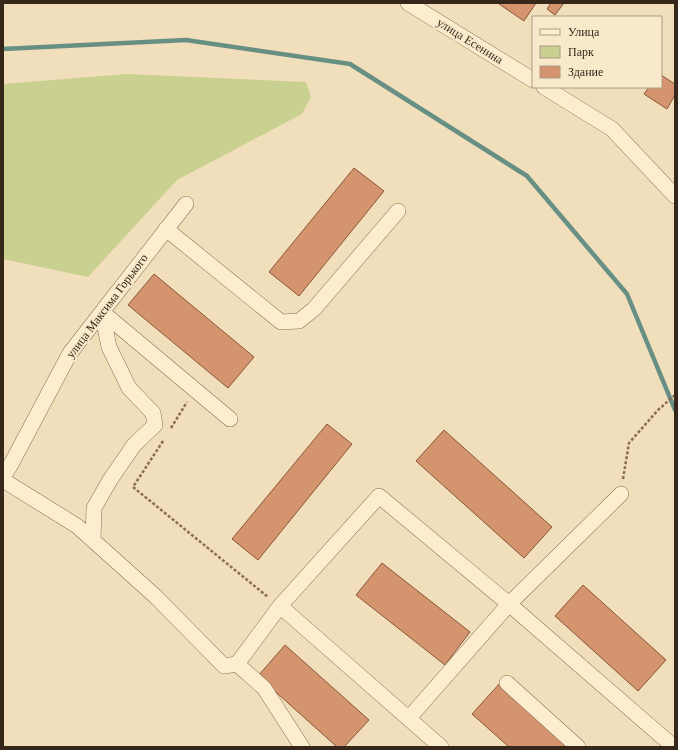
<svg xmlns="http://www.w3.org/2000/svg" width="678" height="750" viewBox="0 0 678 750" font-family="'Times New Roman',serif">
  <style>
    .green { fill: #cad08f }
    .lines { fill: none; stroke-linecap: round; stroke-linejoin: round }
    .stream { stroke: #678f84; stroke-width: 4.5 }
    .building { fill: #d3946e; stroke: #8b5638 }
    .minor-casing { stroke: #8a6e54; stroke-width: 16 }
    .path { stroke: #8a6e54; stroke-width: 2.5; stroke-dasharray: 3 2; stroke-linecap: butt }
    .minor { stroke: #fcedcf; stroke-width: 15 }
    .labels { text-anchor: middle; stroke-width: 4; stroke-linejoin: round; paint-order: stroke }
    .street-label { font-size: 12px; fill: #37271a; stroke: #f8e9cb }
  </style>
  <rect width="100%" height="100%" fill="#f1dfbb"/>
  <path class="green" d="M127,74L306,82L311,97L302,114L177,180L88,277L3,259V84Z"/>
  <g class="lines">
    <path class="stream" d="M3,49L186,40L350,64L527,176L627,294L675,410"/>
  </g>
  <path class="building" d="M500,3H536L524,21L499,4Z
    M551,3H564L555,15L547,9Z
    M661,75L675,84V95L667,109L644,94L649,87H661Z
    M354,168L384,191L299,296L269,272Z
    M154,274L254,357L228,388L128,305Z
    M327,424L352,444L258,560L232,539Z
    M444,430L552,527L524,558L416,461Z
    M382,563L470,632L445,665L356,595Z
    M583,585L666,660L638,691L555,616Z
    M285,645L369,720L344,747H337L258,676Z
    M500,683L571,747H509L472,714Z"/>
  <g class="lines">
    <g class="minor-casing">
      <path id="minor" d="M408,3L533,80
        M544,87L612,129L675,196
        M166,229L281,322L299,321L314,309L398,211
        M102,312L230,419
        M3,477L10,466L70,353L186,204
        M3,480L77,526L155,596L224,666L237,664
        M93,540L94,508L110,480L134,445L155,425L153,413L129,388L109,347L102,312
        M280,606L237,664L264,688L302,747
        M507,683L578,747
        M409,718L509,604L621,494
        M441,747L280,606L379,496L509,604L674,747"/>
    </g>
    <path class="path" d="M171,428L187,402
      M163,441L133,487L268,597
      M623,479L629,443L658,410L675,395"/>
    <use href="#minor" class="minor"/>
  </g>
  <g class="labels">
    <g class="street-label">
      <text transform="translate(470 41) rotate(32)" y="4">улица Есенина</text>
      <text transform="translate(107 306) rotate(-53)" y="4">улица Максима Горького</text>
    </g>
  </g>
  <rect width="678" height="750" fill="none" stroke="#37271a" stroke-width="8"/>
  <rect x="532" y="16" width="130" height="72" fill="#f8e9cb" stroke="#ab9b84"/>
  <rect x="540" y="29" width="20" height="6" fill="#fcedcf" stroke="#ab9b84"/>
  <text x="568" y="36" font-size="12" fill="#37271a">Улица</text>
  <rect x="540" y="46" width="20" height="12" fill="#cad08f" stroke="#ab9b84"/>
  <text x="568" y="56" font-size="12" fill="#37271a">Парк</text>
  <rect x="540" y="66" width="20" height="12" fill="#d3946e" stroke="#ab9b84"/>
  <text x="568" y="76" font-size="12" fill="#37271a">Здание</text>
</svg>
